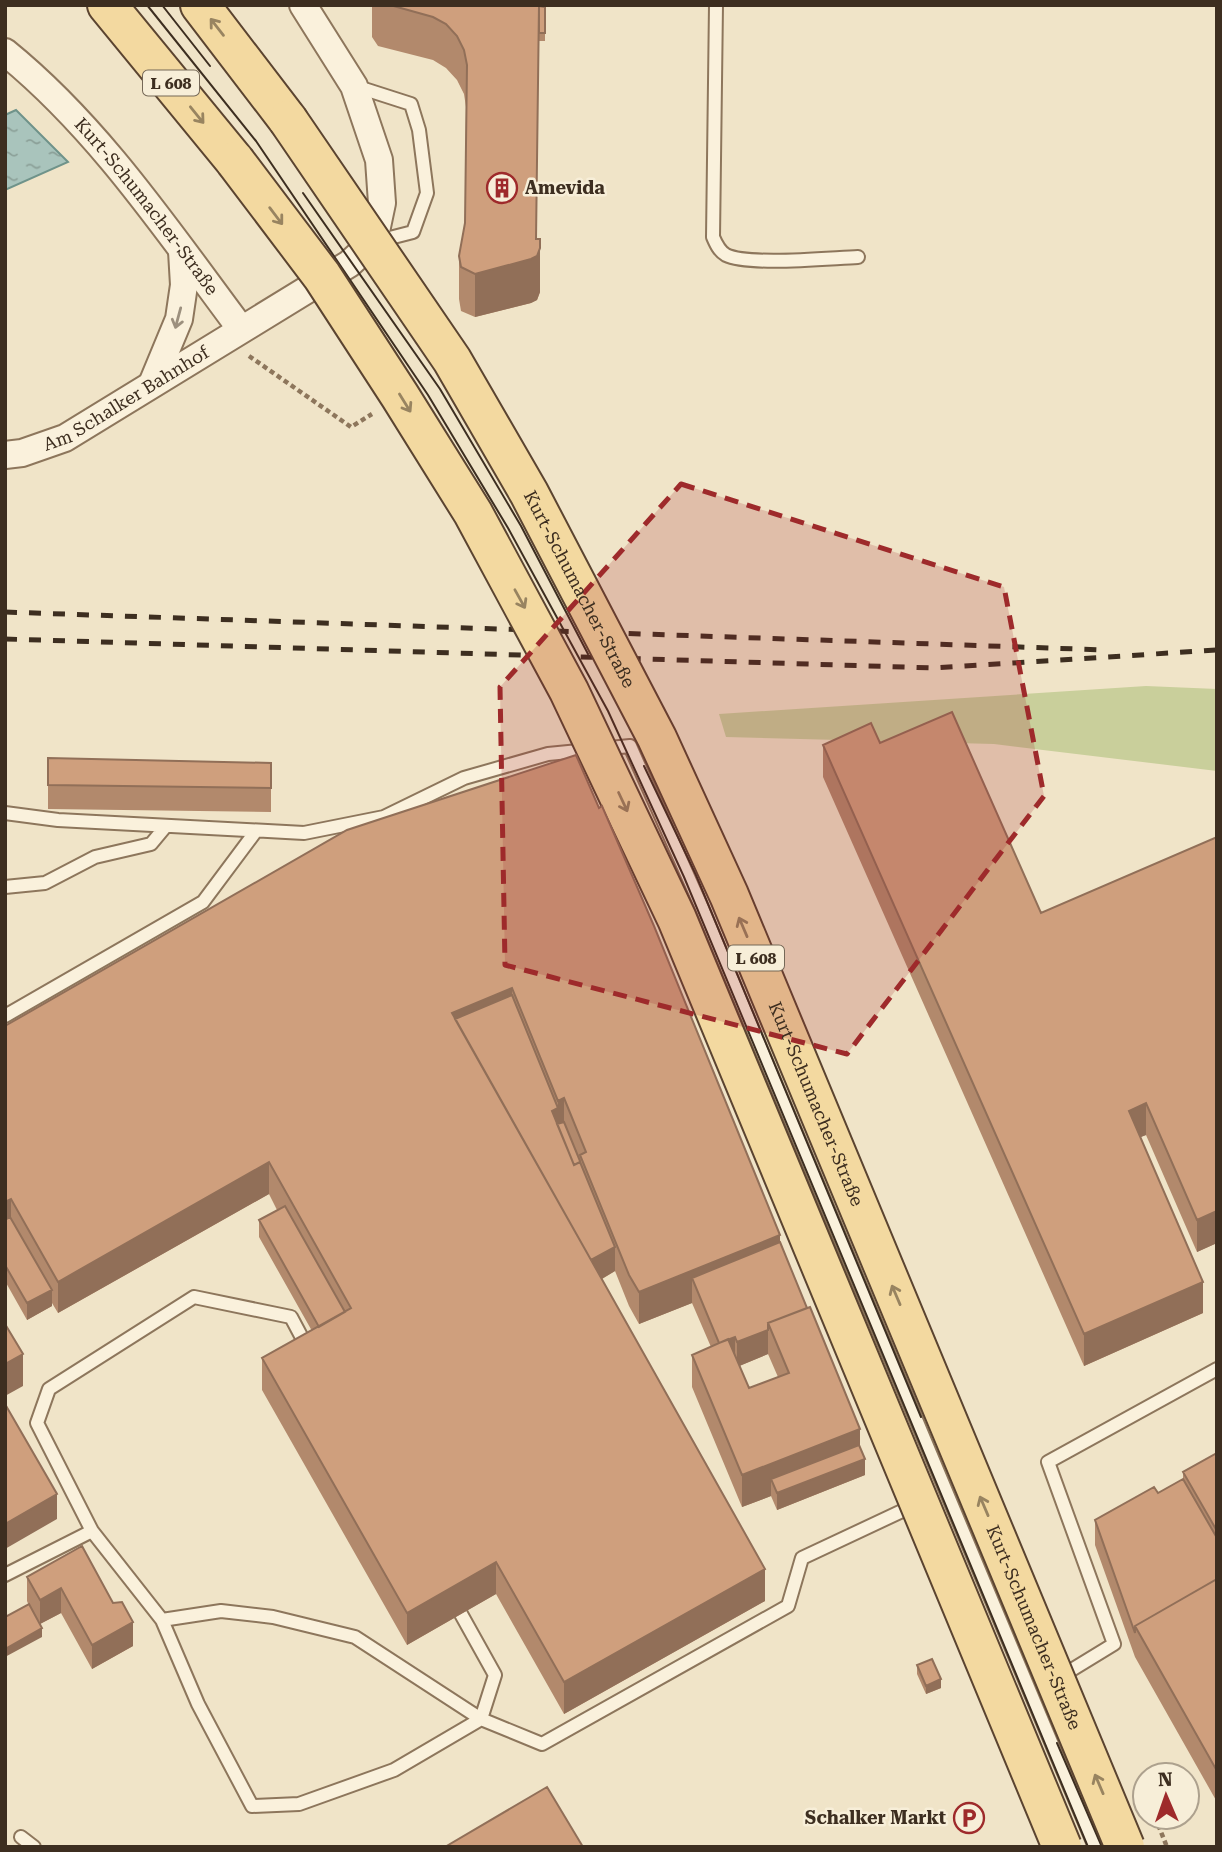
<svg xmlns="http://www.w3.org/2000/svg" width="1222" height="1852" viewBox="0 0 1222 1852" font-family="'Roboto Serif',serif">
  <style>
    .green { fill: #c9cf9b }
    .water { fill: url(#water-ripples); stroke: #6f938a; stroke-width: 2 }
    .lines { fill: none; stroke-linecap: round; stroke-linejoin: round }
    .lane-casing { stroke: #8d765c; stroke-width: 16 }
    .street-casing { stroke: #8d765c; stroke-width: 30 }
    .primary-casing { stroke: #5b4430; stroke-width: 42 }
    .path { stroke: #8d765c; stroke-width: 4.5; stroke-dasharray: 5 3.5; stroke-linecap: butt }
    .lane { stroke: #faf1dc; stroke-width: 12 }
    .street { stroke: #faf1dc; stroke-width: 26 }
    .primary { stroke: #f3d9a0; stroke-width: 38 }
    .tram { stroke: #3d2e20; stroke-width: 2 }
    .rail { stroke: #3d2e20; stroke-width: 5; stroke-dasharray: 12 12; stroke-linecap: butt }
    .primary-bridge-casing { stroke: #5b4430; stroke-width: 42; stroke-linecap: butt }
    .primary-bridge { stroke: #f3d9a0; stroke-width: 38 }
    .wall { fill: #b2896c; fill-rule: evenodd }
    .shaded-wall { fill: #916f58 }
    .building { fill: #cf9f7d; stroke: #916f58; stroke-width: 2 }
    .oneway { stroke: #988460 }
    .oneway2 { stroke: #9c907e }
    .marked { fill: #9e2a2b; fill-opacity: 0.2; stroke: #9e2a2b; stroke-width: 5; stroke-dasharray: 14 9; stroke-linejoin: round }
    .labels { text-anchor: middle; stroke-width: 5; stroke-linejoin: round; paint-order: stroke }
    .shield { fill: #f7eed8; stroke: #756857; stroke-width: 2 }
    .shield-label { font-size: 16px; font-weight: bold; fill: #3d2e20 }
    .poi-label { font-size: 18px; font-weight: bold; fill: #3d2e20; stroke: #f7eed8; text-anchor: start }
    .street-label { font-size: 18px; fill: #3d2e20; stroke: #f7eed8 }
  </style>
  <defs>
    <pattern id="water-ripples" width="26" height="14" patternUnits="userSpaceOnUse" patternTransform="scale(1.75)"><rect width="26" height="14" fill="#a9c4bc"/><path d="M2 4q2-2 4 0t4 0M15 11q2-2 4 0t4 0" fill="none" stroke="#8ba098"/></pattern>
  </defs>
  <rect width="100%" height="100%" fill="#f0e4c8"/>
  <path class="green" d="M1146,686L1217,689V771L994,744L726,737L719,714Z"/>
  <path class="water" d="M16,110L68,162L5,190V115Z"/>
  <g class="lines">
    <g class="lane-casing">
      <path id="lane" d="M716,5L713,237C716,244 719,251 726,255C748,266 830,258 858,257
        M355,86L411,104L419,130L427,193L413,232L378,241
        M5,813L58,820L304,833L384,817L464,778L548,754L630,746L702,908L1095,1847
        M5,887L45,883L95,857L151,844L166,826
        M5,1016L203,902L256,831
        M309,1351L291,1317L194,1297L49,1389L37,1423L92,1531L162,1620L221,1611L273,1617L355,1637L481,1719L542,1744L788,1606L802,1558L917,1504
        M5,1575L92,1531
        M162,1620L198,1704L252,1806L299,1804L394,1770L481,1719L495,1675L461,1614
        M1060,1677L1114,1644L1048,1462L1217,1369
        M21,1837L34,1847"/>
    </g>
    <g class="street-casing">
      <g id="street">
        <path id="s1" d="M5,52C99,128 169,233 241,329"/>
        <path d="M152,384L179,319L184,285L182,251"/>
        <path id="s2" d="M5,455L22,453L65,438L349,264L374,241L382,203L379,160L354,86L303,5"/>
      </g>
    </g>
    <g class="primary-casing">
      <path id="primary" d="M107,5L235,161
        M200,5L288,120"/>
    </g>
    <path class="path" d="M249,356L351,427L372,414
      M1136,1789L1142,1786L1145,1792
      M1155,1817L1167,1847"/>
    <use href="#lane" class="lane"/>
    <use href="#street" class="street"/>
    <use href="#primary" class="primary"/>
    <path class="tram" d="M147,5L256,141L428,395L508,528L608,711L684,877L1088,1847
      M162,5L210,66
      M303,193L440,389L521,526L588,654
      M644,766L696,875L921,1417
      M1057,1743L1102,1847"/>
    <path class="rail" d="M5,612L1107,650
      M5,639L934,668L1217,650"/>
    <g class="primary-bridge-casing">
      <g id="primary-bridge">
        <path id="s3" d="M288,120L452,360L529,493L657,738L729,895L1125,1847"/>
        <path d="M235,161L322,276L400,396L473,513L569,691L677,919L1062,1847"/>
      </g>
    </g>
    <use href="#primary-bridge" class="primary-bridge"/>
  </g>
  <path class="wall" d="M372,5H539L536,239L540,292L537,300L531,303L475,317L461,311L459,299V256L465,223L466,107L464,94L457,80L446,68L433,60L378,46L372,37Z
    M539,6L545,7V41H539Z
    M880,743L1041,913L1217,837V1243L1197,1252L1146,1135L1140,1137L1203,1313L1084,1366L823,777V745Z
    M48,758L271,787V812L48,809Z
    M347,830L780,1242L860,1447L865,1475L777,1510L771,1496L742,1507L692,1387V1355L711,1347L692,1303L639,1324L629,1306L615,1271L602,1279L765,1601L564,1714L496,1594L407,1645L262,1390V1358L312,1331L259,1237V1220L277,1210L269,1194L58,1313L52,1303V1306L27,1320L5,1281V1026ZM768,1354L778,1377L749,1388L739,1366Z
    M1217,1453V1802L1135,1657L1095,1545V1520L1158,1493L1183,1479V1472Z
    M82,1546L133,1646L92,1669L61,1613L40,1624L42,1637L27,1601V1577Z
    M917,1665L941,1688L926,1694L917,1674Z"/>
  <path class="shaded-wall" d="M540,248V292L537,300L531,303L475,317V274L536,256Z
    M512,988V1019L463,1040L452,1013Z
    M564,1098V1130L552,1127V1111L558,1108V1101Z
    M1146,1103V1135L1129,1142V1111Z
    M269,1162V1194L58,1313V1282Z
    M11,1199V1231L5,1234V1202Z
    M1217,1211V1243L1197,1252V1220Z
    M780,1235V1267L692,1278V1303L639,1324V1292Z
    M615,1247V1271L588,1287V1262Z
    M1203,1282V1313L1084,1366V1334Z
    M52,1290V1306L27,1320V1303Z
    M768,1330V1354L737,1367V1342Z
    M735,1337V1362L719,1343Z
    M23,1354V1386L5,1396V1364Z
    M860,1429V1460L865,1459V1475L777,1510V1493L771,1479V1496L742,1507V1475Z
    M57,1494V1519L5,1549V1524Z
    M496,1562V1594L407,1645V1613Z
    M765,1569V1601L564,1714V1682Z
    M61,1588V1613L40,1624V1600Z
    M133,1622V1646L92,1669V1645Z
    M42,1628V1637L5,1657V1649Z
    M941,1679V1688L926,1694V1686Z"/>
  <path class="building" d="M390,5H539L536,239H540V248L537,256L531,259L475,274L461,267L459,256L465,223L467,65L464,50L457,36L446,24L433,17Z
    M539,6L545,7V33H539Z
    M952,712L1041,913L1217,837V1211L1197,1220L1146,1103L1129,1111L1203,1282L1084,1334L823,745L871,723L880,743Z
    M576,755L599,808L602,806L654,926L780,1235L639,1292L629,1275L580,1155L586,1152L564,1098L558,1101L512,988L452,1013L765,1569L564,1682L496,1562L407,1613L262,1358L351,1308L269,1162L58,1282L11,1199L5,1202V1026L347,830Z
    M48,758L271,763V788L48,785Z
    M512,995L558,1108L552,1111L574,1165L580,1162L615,1247L591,1260L455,1019Z
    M564,1122L580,1161V1162L574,1165L557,1124Z
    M285,1206L345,1312L319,1327L259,1220Z
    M10,1217L52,1290L27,1303L5,1265V1220Z
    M780,1242L807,1308L768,1323V1330L737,1342L735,1337L719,1343L692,1278Z
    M810,1307L860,1429L742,1475L692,1355L728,1339L749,1388L789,1373L768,1323Z
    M5,1324L23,1354L5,1364Z
    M5,1404L57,1494L5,1524Z
    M859,1445L865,1459L777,1493L771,1479Z
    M1217,1453V1531L1183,1472Z
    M1183,1479L1217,1538V1579L1135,1626V1633L1095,1520L1154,1487L1158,1493Z
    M82,1546L113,1603L122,1602L133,1622L92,1645L61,1588L40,1600L27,1577Z
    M1217,1579V1771L1135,1626Z
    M29,1604L42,1628L5,1649V1617Z
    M932,1659L941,1679L926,1686L917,1665Z
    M547,1787L583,1847H445Z"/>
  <defs><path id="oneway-shaft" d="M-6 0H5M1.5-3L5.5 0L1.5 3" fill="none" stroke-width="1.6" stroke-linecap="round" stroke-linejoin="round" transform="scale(1.75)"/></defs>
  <g class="oneway">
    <use href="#oneway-shaft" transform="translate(217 27) rotate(-128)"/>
    <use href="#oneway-shaft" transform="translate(197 115) rotate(51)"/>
    <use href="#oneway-shaft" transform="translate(276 216) rotate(53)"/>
    <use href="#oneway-shaft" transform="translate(405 403) rotate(58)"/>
    <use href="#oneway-shaft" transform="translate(520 599) rotate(61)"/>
    <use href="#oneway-shaft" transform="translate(623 802) rotate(65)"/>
    <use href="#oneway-shaft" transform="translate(743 927) rotate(-113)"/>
    <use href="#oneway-shaft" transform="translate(896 1295) rotate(-113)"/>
    <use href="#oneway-shaft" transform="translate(984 1506) rotate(-113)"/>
    <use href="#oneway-shaft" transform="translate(1099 1784) rotate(-113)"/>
  </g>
  <use class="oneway2" href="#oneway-shaft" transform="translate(178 318) rotate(105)"/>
  <path class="marked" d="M681,484L1004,587L1044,796L847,1054L505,965L500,687Z"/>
  <defs>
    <g id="building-ring" transform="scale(1.575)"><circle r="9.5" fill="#f7eed8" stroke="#9e2a2b" stroke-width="1.5"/><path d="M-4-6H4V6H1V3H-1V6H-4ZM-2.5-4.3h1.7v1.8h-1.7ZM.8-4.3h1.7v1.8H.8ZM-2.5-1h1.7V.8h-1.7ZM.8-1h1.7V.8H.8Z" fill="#9e2a2b"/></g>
    <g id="parking-ring" transform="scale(1.575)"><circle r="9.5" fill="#f7eed8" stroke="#9e2a2b" stroke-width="1.5"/><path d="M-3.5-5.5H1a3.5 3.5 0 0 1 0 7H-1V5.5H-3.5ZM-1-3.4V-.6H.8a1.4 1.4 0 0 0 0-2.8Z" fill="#9e2a2b"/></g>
  </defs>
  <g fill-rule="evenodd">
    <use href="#building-ring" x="502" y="188"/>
    <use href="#parking-ring" x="969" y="1818"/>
  </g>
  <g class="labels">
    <g class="shield">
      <rect x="143" y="70.5" width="56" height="25" rx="5"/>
      <rect x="728" y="945.5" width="56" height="25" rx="5"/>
    </g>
    <g class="shield-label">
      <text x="171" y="89">L 608</text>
      <text x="756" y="964">L 608</text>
    </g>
    <g class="poi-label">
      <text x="525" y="194">Amevida</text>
      <text x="946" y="1824" text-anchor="end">Schalker Markt</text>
    </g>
    <g class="street-label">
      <text dy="6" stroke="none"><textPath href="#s1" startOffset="210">Kurt-Schumacher-Straße</textPath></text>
      <text dy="6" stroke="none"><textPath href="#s2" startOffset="135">Am Schalker Bahnhof</textPath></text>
      <text dy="6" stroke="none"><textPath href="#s3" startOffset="553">Kurt-Schumacher-Straße</textPath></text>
      <text dy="6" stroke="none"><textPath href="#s3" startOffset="1120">Kurt-Schumacher-Straße</textPath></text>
      <text dy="6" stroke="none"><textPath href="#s3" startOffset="1687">Kurt-Schumacher-Straße</textPath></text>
    </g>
  </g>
  <rect width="1222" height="1852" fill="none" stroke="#3d2e20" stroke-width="14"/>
  <g transform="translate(1166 1796) rotate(358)"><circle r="33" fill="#f7eed8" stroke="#ada18e" stroke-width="2"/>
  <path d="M0-5L12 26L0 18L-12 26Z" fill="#9e2a2b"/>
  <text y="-10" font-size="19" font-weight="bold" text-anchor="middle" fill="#3d2e20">N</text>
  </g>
</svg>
